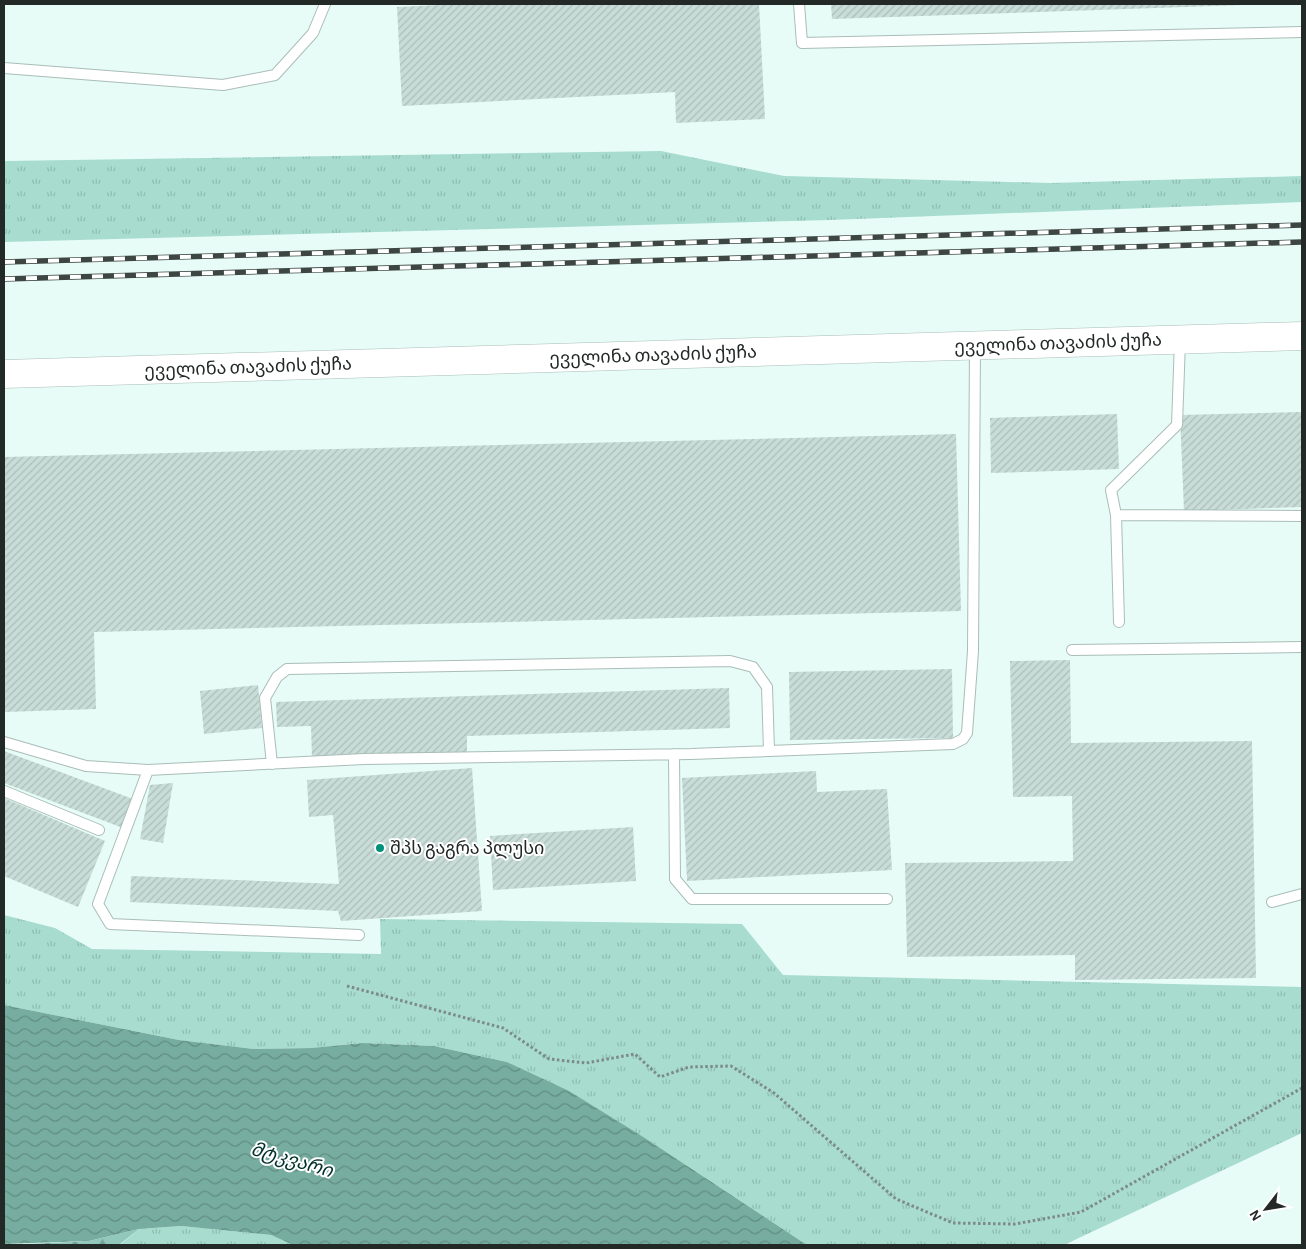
<svg xmlns="http://www.w3.org/2000/svg" width="1306" height="1249" viewBox="0 0 1306 1249" font-family="'Alegreya Sans','Noto Sans Georgian',sans-serif">
  <style>
    .grass { fill: url(#grass-tufts) }
    .forest { fill: url(#forest-firs) }
    .water { fill: url(#water-waves) }
    .building { fill: url(#building-hatch) }
    .lines { fill: none; stroke-linecap: round; stroke-linejoin: round }
    .lane-casing { stroke: #aabdb8; stroke-width: 12 }
    .secondary-casing { stroke: #aabdb8; stroke-width: 29 }
    .path { stroke: #7d8a86; stroke-width: 3; stroke-dasharray: 2.5 2.5; stroke-linecap: butt }
    .lane { stroke: #fff; stroke-width: 10 }
    .secondary { stroke: #fff; stroke-width: 28 }
    .rail-casing { stroke: #3d4643; stroke-width: 5.5 }
    .rail { stroke: #fff; stroke-width: 4; stroke-dasharray: 11; stroke-linecap: butt }
    .poi-dot { fill: #00907b; stroke: #fff; stroke-width: 2 }
    .labels { text-anchor: middle; stroke-width: 4; stroke-linejoin: round; paint-order: stroke }
    .street-label { font-size: 18px; fill: #222927; stroke: #fff }
    .poi-label { font-size: 18px; fill: #222927; stroke: #fff; text-anchor: start }
    .water-label { font-size: 19px; font-style: italic; fill: #003229; stroke: #fff }
  </style>
  <defs>
    <pattern id="grass-tufts" width="24" height="20" patternUnits="userSpaceOnUse" patternTransform="scale(1.25)"><rect width="24" height="20" fill="#a7dccf"/><path d="M3 7l-1-3M5 7V3M7 7l1-3M15 17l-1-3M17 17v-4M19 17l1-3" fill="none" stroke="#8fbdb2"/></pattern>
    <pattern id="forest-firs" width="22" height="20" patternUnits="userSpaceOnUse" patternTransform="scale(1.25)"><rect width="22" height="20" fill="#92c8bb"/><path d="M5 1l3.5 6h-7zM16 11l3.5 6h-7z" fill="#77a298"/></pattern>
    <pattern id="water-waves" width="16" height="10" patternUnits="userSpaceOnUse" patternTransform="scale(1.25)"><rect width="16" height="10" fill="#77ada0"/><path d="M0 5q4-4 8 0t8 0" fill="none" stroke="#618d82"/></pattern>
    <pattern id="building-hatch" width="6" height="6" patternUnits="userSpaceOnUse" patternTransform="scale(1.25)"><rect width="6" height="6" fill="#c9ddd8"/><path d="M-1 1l2-2M0 6l6-6M5 7l2-2" fill="none" stroke="#acbeb9"/></pattern>
  </defs>
  <rect width="100%" height="100%" fill="#e7fcf6"/>
  <path class="grass" d="M661,151L784,176L1051,183L1302,176V202L830,220L4,242V161Z
    M4,915L55,928L92,949L381,954L380,919L742,924L783,975L1302,987V1133L1064,1245H807L645,1138L507,1062L434,1046L363,1043L311,1048L254,1049L179,1040L4,1005Z
    M181,1226L271,1235L293,1245H120L139,1229Z"/>
  <path class="forest" d="M139,1229L119,1245H4L89,1241Z"/>
  <path class="water" d="M4,1005L179,1040L254,1049L311,1048L363,1043L434,1046L507,1062L569,1091L645,1138L807,1245H293L271,1235L181,1226L139,1229L89,1241L4,1244Z"/>
  <path class="building" d="M461,4H759L765,119L676,123L675,92L402,106L397,7Z
    M831,4H1244V5L832,19Z
    M1302,412V507L1184,511L1180,415Z
    M1117,414L1119,469L991,473L990,418Z
    M956,434L961,611L94,632L96,709L4,712V457Z
    M1070,660L1071,743L1252,741L1256,978L1075,980V955L907,957L905,863L1073,861L1072,796L1013,797L1010,661Z
    M952,669L953,738L790,740L789,672Z
    M258,685L262,728L204,734L200,691Z
    M729,688L730,728L467,736V753L312,758L311,726L277,727L276,702Z
    M4,751L133,799L123,828L4,783Z
    M472,768L482,911L341,921L338,911L130,902L131,876L339,884L333,815L309,817L307,780Z
    M816,771L817,792L887,789L892,870L687,881L682,778Z
    M173,783L163,843L140,839L150,785Z
    M4,798L105,841L78,907L4,876Z
    M633,827L636,881L493,890L490,836Z"/>
  <g class="lines">
    <g class="lane-casing">
      <path id="lane" d="M799,4L802,43L1302,32
        M4,68L223,85L275,75L313,33L325,4
        M1116,515L1111,490L1177,425L1180,341
        M1119,622L1116,515L1302,516
        M1072,650L1302,647
        M4,742L86,766L148,770L364,759L691,754L953,744L963,739L967,733L973,651L975,347
        M674,754L675,879L692,899H887
        M272,764L265,698L277,677L287,669L730,661L753,667L767,687L769,751
        M148,770L98,904L110,924L359,935
        M4,791L99,830
        M1272,902L1302,894"/>
    </g>
    <g class="secondary-casing">
      <path id="secondary" d="M4,374L1302,336"/>
    </g>
    <path class="path" d="M347,986L503,1028L549,1059L586,1063L635,1054L660,1077L689,1067L731,1066L774,1093L896,1199L953,1223L1015,1224L1081,1212L1302,1088"/>
    <use href="#lane" class="lane"/>
    <use href="#secondary" class="secondary"/>
    <g class="rail-casing">
      <path id="rail" d="M4,262L1302,225
        M4,279L1302,242"/>
    </g>
    <use href="#rail" class="rail"/>
  </g>
  <circle class="poi-dot" cx="380" cy="848" r="5"/>
  <g class="labels">
    <g class="street-label">
      <text transform="translate(1058 343) rotate(-2)" y="6">ეველინა თავაძის ქუჩა</text>
      <text transform="translate(653 355) rotate(-2)" y="6">ეველინა თავაძის ქუჩა</text>
      <text transform="translate(248 367) rotate(-2)" y="6">ეველინა თავაძის ქუჩა</text>
    </g>
    <g class="poi-label">
      <text x="390" y="854">შპს გაგრა პლუსი</text>
    </g>
    <g class="water-label">
      <text transform="translate(292 1159) rotate(16)" y="7">მტკვარი</text>
    </g>
  </g>
  <rect width="1306" height="1249" fill="none" stroke="#222927" stroke-width="10"/>
  <g transform="translate(1266 1209) rotate(239)" stroke="#ffffff" stroke-width="4" paint-order="stroke">
  <path d="M0-4L9 19L0 12L-9 19Z" fill="#222927"/>
  <text y="-8" font-size="14" font-weight="bold" text-anchor="middle" fill="#222927">N</text>
  </g>
</svg>
